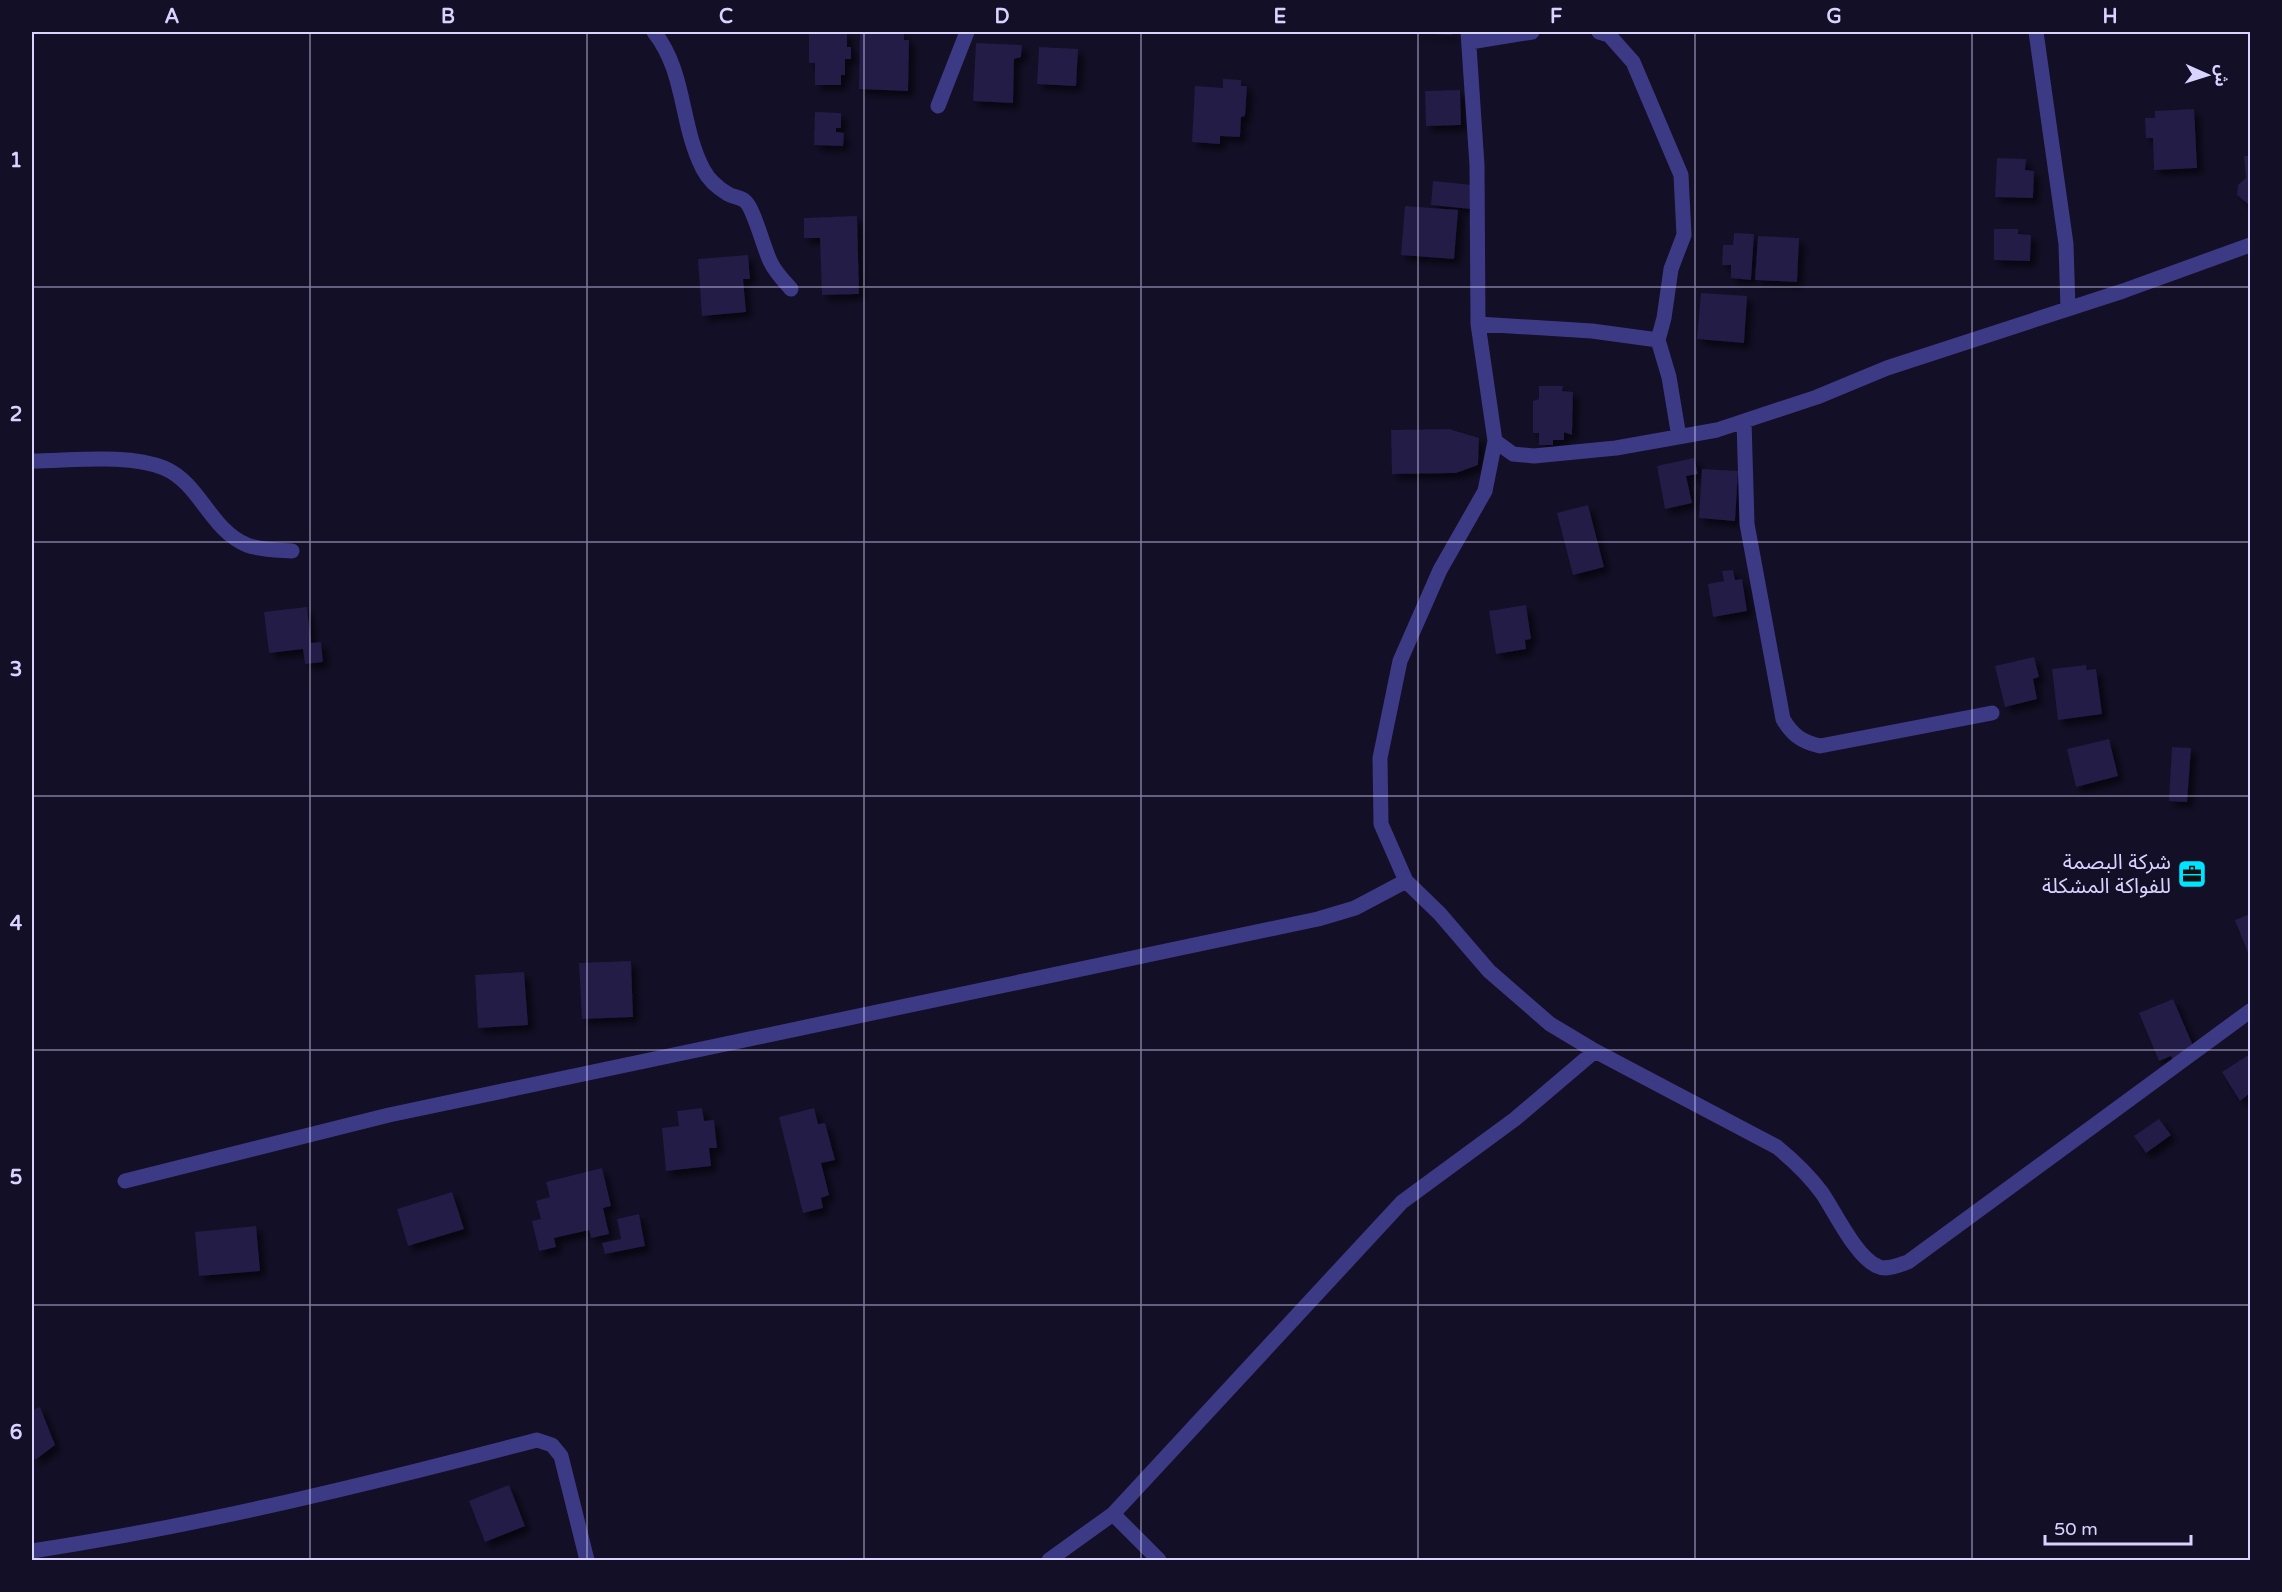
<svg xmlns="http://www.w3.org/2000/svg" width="2282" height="1592" viewBox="0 0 2282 1592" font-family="'Varela Round','Noto Sans Arabic',sans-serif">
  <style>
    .building { fill: #241b47; filter: url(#shadow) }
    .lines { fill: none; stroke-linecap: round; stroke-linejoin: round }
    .minor { stroke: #3d3a85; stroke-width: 15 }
    .grid { fill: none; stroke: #d9d4ff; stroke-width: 1.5; stroke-opacity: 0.55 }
    .labels { text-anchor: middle; stroke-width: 6; stroke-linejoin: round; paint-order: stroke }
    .poi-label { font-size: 21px; fill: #d9d4ff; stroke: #130f26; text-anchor: end }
    .neatline { fill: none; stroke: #d9d4ff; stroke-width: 2 }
    .grid-label { font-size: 20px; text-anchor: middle; font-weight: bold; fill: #d9d4ff }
  </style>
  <defs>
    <filter id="shadow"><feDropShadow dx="5.5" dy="5.5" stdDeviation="3" flood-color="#0009"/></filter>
  </defs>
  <rect width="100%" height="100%" fill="#130f26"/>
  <path class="building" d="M809,32H847V47H851V59H845V75H841V85H815V63H809Z
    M860,32H904V40H909L908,91L859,89Z
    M1411,32H1452V35L1411,33Z
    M976,43L1022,45L1021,57L1014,59L1013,103L973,101Z
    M1039,47L1078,49L1076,86L1037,84Z
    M1223,79L1241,80V86H1247L1245,116L1241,117L1240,137L1220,136V144L1192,142L1195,86L1223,88Z
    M1460,90L1461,125L1426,126L1425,91Z
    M2194,109L2197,168L2154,170L2153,138H2146L2145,118H2155V111Z
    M815,112L841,113V128H836V132L844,133L843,146L814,145Z
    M2244,156H2250V214L2248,204L2237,195L2238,185L2246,178Z
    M1997,158L2026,159L2025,170L2034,171L2033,198L1995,197Z
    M1433,181L1473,185L1471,209L1431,205Z
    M1405,206L1458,210L1454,259L1401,255Z
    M857,216L859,294L822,295L820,238H804V218Z
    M1994,229H2018V234L2031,235L2030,261L1994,260Z
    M1734,233L1754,234L1751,280L1731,278V265H1722L1723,245H1733Z
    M1758,236L1799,238L1797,282L1755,280Z
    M748,255L750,279H743L746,312L702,316L698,259Z
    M1701,293L1747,296L1744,343L1697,339Z
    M1539,386H1563L1562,391L1573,392L1572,435L1564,432V440H1553V445H1539V433H1533V401L1539,399Z
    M1449,429L1479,438L1478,465L1456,473L1392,474L1391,430Z
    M1694,458L1698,474L1686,476L1692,503L1665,509L1657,466Z
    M1702,469L1738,471L1735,521L1699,518Z
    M1588,505L1604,567L1573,575L1557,513Z
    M1733,570L1735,580L1742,579L1747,611L1713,617L1708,584L1724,581L1722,571Z
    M1526,605L1531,639L1525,640L1526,649L1496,654L1489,611Z
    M307,607L311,643L321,642L323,662L305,664L303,649L269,653L264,612Z
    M2034,657L2039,677L2033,679L2037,699L2005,707L1995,666Z
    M2086,665L2087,670L2096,669L2102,714L2058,720L2052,669Z
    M2109,739L2118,776L2076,787L2067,749Z
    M2172,747L2191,748L2187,802L2169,801Z
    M2250,914V958L2235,920Z
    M631,961L633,1017L582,1019L579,963Z
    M524,972L528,1025L478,1028L475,975Z
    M2173,999L2194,1048L2174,1062L2171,1056L2159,1061L2139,1013Z
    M2250,1054V1093L2240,1101L2222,1072Z
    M702,1108L704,1121L714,1120L717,1148H709L711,1166L666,1171L662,1128L679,1126L677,1111Z
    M814,1108L818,1124L825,1123L835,1160L821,1163L829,1195L821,1198L823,1208L803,1213L779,1117Z
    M2159,1119L2171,1135L2146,1153L2134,1136Z
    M602,1168L611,1206L603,1208L609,1234L591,1238L589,1230L554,1238L556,1247L539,1251L532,1221L541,1219L536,1201L550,1197L546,1182Z
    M452,1192L464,1229L408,1246L397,1209Z
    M639,1214L645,1246L605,1254L602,1243L621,1239L617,1219Z
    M256,1226L260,1271L199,1276L195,1232Z
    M40,1407L55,1445L35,1460L32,1448V1410Z
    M509,1485L525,1526L485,1542L469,1501Z"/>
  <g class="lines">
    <path class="minor" d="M654,32C686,72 680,125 703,169C708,179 718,188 728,194C733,197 740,197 745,201C754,208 764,250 771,263C776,273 784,281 791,289
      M1468,32L1477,165L1478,324L1495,441L1513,454L1534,456L1616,448L1717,430L1817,397L1887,368L2123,291L2250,245
      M2036,32L2066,244L2068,309
      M1470,42L1532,32
      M938,106L967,32
      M1478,324L1592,331L1658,340L1664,318L1671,269L1684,235L1681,175L1633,62L1609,35L1599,32
      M1658,340L1669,377L1679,437
      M1744,421L1747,524L1783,719C1792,735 1802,742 1820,746L1992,713
      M1495,441L1485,491L1440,570L1400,661L1380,758L1381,824L1406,881L1440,914L1489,971L1550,1024L1595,1051L1777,1147C1794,1161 1809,1175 1822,1193C1835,1212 1856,1257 1877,1266C1886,1271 1899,1265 1908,1262L2250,1011
      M32,461C70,461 128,453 164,468C200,483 210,530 247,545C260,550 279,550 292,551
      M125,1181L389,1115L1318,919L1355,908L1406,881
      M1113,1514L1159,1560
      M32,1551C202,1525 370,1484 537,1440L552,1445L561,1456L587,1560
      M1049,1560L1113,1514L1402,1202L1515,1119L1595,1051"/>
  </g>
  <path class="grid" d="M310,32V1560M587,32V1560M864,32V1560M1141,32V1560M1418,32V1560M1695,32V1560M1972,32V1560M32,287H2250M32,542H2250M32,796H2250M32,1050H2250M32,1305H2250"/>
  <defs>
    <g id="office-square" transform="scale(1.5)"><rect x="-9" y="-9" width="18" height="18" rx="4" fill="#00e5ff" stroke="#130f26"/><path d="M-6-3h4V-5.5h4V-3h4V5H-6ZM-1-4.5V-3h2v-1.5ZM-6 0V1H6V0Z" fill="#111"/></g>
  </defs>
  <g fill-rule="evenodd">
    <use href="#office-square" x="2192" y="874"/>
  </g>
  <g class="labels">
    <g class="poi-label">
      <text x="2171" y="869">شركة البصمة<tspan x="2171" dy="24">للفواكة المشكلة</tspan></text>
    </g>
  </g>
  <rect width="2282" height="1592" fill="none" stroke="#130f26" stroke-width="66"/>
  <g transform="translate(2207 75) rotate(93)" stroke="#130f26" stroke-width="4.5" paint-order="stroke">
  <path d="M0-4.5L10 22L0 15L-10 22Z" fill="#d9d4ff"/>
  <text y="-9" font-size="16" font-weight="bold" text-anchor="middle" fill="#d9d4ff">ش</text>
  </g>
  <path d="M2045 1535v9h146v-9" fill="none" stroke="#d9d4ff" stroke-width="3"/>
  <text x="2054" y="1535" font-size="18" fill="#d9d4ff" stroke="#130f26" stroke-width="4.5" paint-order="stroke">50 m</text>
  <rect x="33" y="33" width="2216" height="1526" class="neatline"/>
  <g class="grid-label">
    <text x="172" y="23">A</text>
    <text x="448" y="23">B</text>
    <text x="726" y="23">C</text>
    <text x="1002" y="23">D</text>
    <text x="1280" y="23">E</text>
    <text x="1556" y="23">F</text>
    <text x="1834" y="23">G</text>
    <text x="2110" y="23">H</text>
    <text x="16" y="167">1</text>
    <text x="16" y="421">2</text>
    <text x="16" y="676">3</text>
    <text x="16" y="930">4</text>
    <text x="16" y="1184">5</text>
    <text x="16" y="1439">6</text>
  </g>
</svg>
